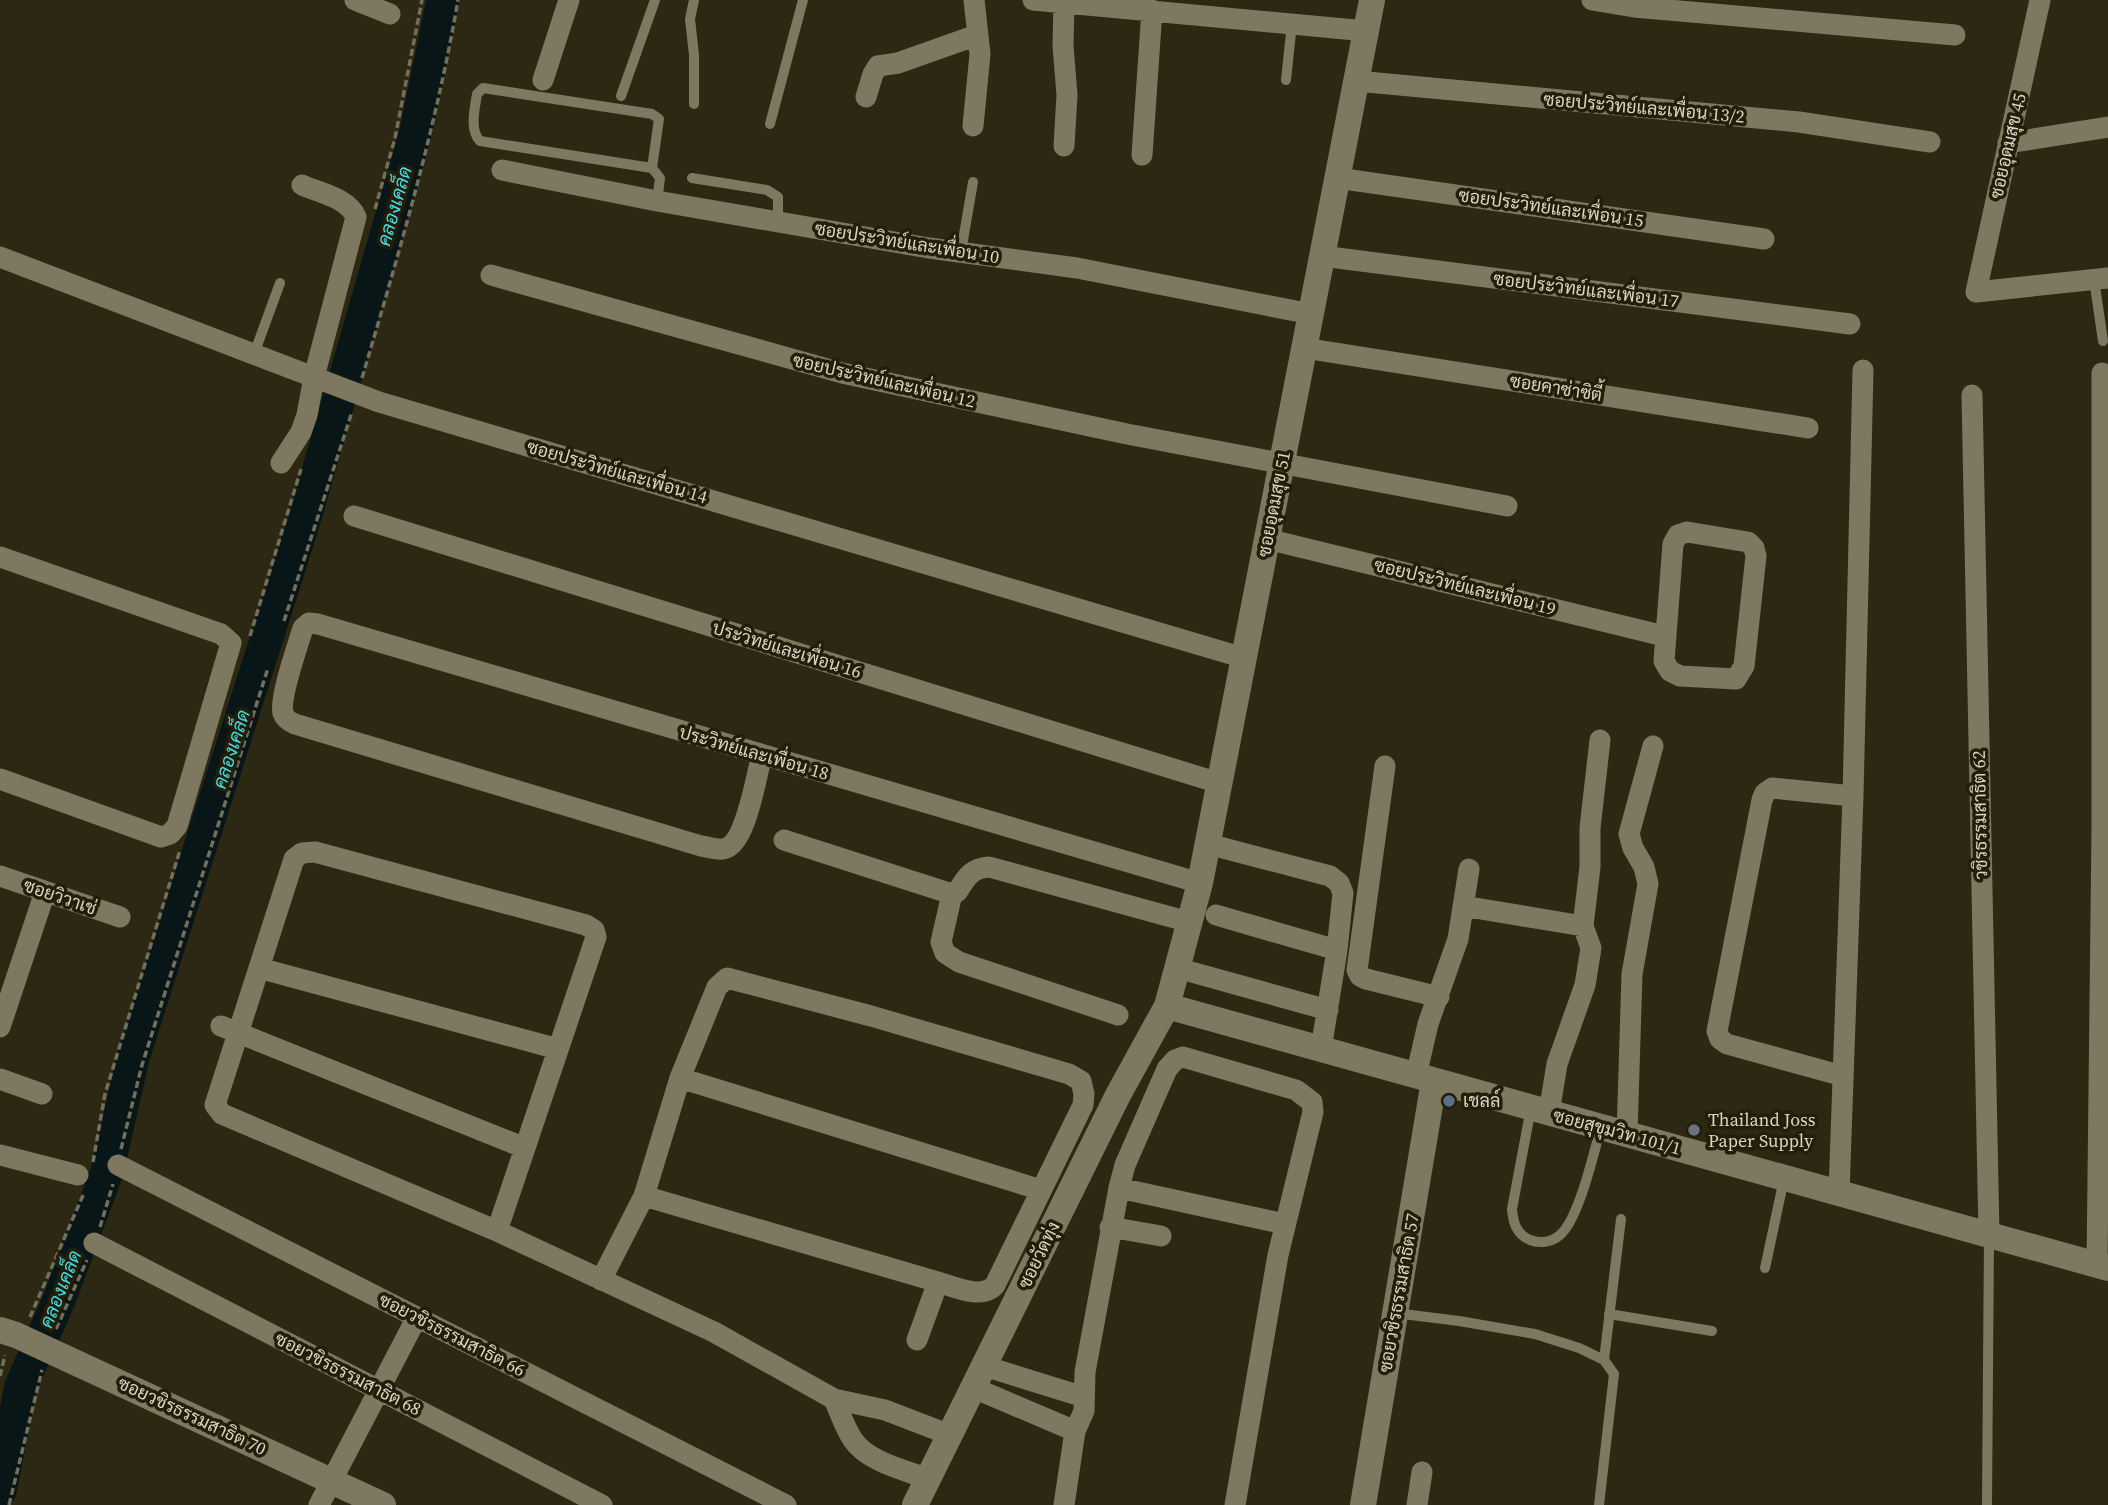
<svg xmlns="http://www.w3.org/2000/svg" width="2108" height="1505" viewBox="0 0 2108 1505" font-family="'Source Serif 4',Sarabun,serif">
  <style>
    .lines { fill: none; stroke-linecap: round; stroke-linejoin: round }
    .river { stroke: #081617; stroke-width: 33 }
    .path { stroke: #736f5d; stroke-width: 3.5; stroke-dasharray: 7 3.5; stroke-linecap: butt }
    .service { stroke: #7f7861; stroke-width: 10 }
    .minor { stroke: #7f7861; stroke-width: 21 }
    .tertiary { stroke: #7f7861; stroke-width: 26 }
    .service-dot { fill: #5c6f8a; stroke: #241e09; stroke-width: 2.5 }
    .worship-dot { fill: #6b7280; stroke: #241e09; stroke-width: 2.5 }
    .labels { text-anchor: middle; stroke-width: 7; stroke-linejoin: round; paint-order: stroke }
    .street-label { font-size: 18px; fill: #d8d5c8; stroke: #241e09 }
    .poi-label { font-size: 18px; fill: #d8d5c8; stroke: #241e09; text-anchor: start }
    .water-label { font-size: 19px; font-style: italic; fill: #44dce7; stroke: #241e09 }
  </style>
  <rect width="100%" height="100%" fill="#2d2813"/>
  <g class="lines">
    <path class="river" d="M0,1491L21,1386L59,1300L107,1172L133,1058L304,521L416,131L443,0"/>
    <path class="path" d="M375,209L395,138L422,0
      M362,378C399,253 436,128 458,0
      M284,621L352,412
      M250,636L301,469
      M121,1149L142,1065L268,668
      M93,1162L105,1094L180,850
      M100,1227L113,1184
      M30,1317L84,1193
      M56,1329L87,1260
      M0,1376L5,1355
      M9,1505L42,1370"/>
    <path class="service" d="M1286,80L1292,23
      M621,96L655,0
      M694,104V55L690,19L694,0
      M770,124L803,0
      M652,168L659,119L652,114L483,88L477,94C475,108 469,130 480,141L652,168L660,178L657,201
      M692,178L767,190L778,197V222
      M961,252L973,182
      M2094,279L2103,341
      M254,354L280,283
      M1531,1108L1512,1209C1513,1222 1516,1234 1530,1240C1540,1244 1552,1242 1560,1235C1579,1219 1594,1152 1601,1127
      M1765,1268L1784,1179
      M1395,1313L1459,1321L1535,1334L1579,1348L1604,1360L1614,1374L1599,1505
      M1609,1314L1712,1331
      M1604,1360L1621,1219
      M1987,1505L1989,1235"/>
    <path class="minor" d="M355,0L390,14
      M1033,0L1366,31
      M1592,0L1634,7L1955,35
      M2040,0L1976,292L2108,278
      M543,80L569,0
      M1356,81L1799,122L1930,142
      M866,97L873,74L878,66L898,63L977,35
      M973,126L980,54L974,0
      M2008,143L2108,127
      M1064,146L1067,95L1063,46L1064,3
      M1142,155L1152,10
      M502,170L657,201L929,248L1077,268L1311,314
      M1337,178L1764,239
      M1322,256L1850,324
      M0,257L379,402L1244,658
      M491,275L842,373L1127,434L1507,506
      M1304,348L1808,428
      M1972,395L1989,1235
      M281,463L301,432L307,415L314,377L356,217C348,198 320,193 302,185
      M354,516L1219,783
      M1687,532L1748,542L1754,548L1756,556L1744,666L1736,679L1680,676L1670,671L1664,661L1673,544L1678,535Z
      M1267,539L1664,636
      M0,557L221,634L231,643L177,826L170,834L161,837L0,779
      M762,755C756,776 746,846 723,849C717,850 708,847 701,846L295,724C290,722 285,719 283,713C279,698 298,645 303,628L309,623L318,624L1200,883
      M1385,766L1357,970L1360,976L1366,979L1439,997
      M784,840L952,894L957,892C966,878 971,868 989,867L1189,922
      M1208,844L1330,876L1339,883L1343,893L1337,950L1321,1049
      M0,876L120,917
      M952,894L941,942L945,953L959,962L1118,1015
      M1463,906L1583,926
      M1216,915L1337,950
      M259,968L558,1049
      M1177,968L1328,1010
      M221,1026L525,1148
      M0,1027L45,892
      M1416,1076L1428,1024L1458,939L1469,869
      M1843,1076L1727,1044L1720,1039L1717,1031L1762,800L1765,793L1772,788L1853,796
      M680,1078L1041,1190
      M0,1079L42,1094
      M1549,1113L1557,1064L1585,985L1591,948L1583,926L1590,867V828L1600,740
      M1627,1135L1632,974L1648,884L1644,867L1633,848L1629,834L1653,746
      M0,1155L78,1175
      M118,1165L786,1505
      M1119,1188L1285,1224
      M1839,1193L1853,796L1863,370
      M1110,1227L1161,1236
      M497,1231L596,937L594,930L586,925L315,852L302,853L294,859L215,1105L222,1114L497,1231L714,1332L834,1399L885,1410L950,1435
      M94,1243L602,1505
      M2097,1265L2102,829V373
      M601,1280L644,1196L680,1078L717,987L727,978L871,1016L1069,1074L1081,1081L1084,1094L1083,1105L995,1285C982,1300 955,1287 938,1282L644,1196
      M917,1340L938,1282
      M984,1366L1084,1397
      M974,1388L1075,1431
      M834,1399C840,1413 845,1428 853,1440C868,1462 905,1470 928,1479
      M319,1505L417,1317
      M1064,1505L1075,1431L1084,1411L1085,1372L1119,1188L1125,1165L1167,1069L1175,1060L1183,1057L1296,1090L1312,1102L1313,1112L1278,1255L1235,1505
      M1417,1505L1422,1472"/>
    <path class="tertiary" d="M1167,1006L2108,1268
      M0,1330L16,1335L383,1505
      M915,1505L1118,1095L1167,1006L1200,883L1372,0
      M1363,1505L1434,1081"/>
  </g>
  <circle class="service-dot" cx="1449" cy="1101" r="7"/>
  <circle class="worship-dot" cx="1694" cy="1130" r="7"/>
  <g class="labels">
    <g class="street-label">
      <text transform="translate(1644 108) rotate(5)" y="6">ซอยประวิทย์และเพื่อน 13/2</text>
      <text transform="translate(2008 146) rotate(-77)" y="6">ซอยอุดมสุข 45</text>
      <text transform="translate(1551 208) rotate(8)" y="6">ซอยประวิทย์และเพื่อน 15</text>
      <text transform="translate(907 243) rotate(9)" y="6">ซอยประวิทย์และเพื่อน 10</text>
      <text transform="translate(1586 290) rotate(7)" y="6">ซอยประวิทย์และเพื่อน 17</text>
      <text transform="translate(884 381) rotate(13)" y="6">ซอยประวิทย์และเพื่อน 12</text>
      <text transform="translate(1556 388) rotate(9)" y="6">ซอยคาซ่าซิตี้</text>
      <text transform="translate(617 472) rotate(16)" y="6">ซอยประวิทย์และเพื่อน 14</text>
      <text transform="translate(1274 504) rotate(-79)" y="6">ซอยอุดมสุข 51</text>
      <text transform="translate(1465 587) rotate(14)" y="6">ซอยประวิทย์และเพื่อน 19</text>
      <text transform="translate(787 650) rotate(17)" y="6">ประวิทย์และเพื่อน 16</text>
      <text transform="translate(754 753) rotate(16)" y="6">ประวิทย์และเพื่อน 18</text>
      <text transform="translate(1980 815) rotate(-91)" y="6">วชิรธรรมสาธิต 62</text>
      <text transform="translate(60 897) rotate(19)" y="6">ซอยวิวาเช่</text>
      <text transform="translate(1617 1132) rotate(15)" y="6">ซอยสุขุมวิท 101/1</text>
      <text transform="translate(1039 1255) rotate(-64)" y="6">ซอยวัดทุ่ง</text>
      <text transform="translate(1399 1293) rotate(-80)" y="6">ซอยวชิรธรรมสาธิต 57</text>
      <text transform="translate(452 1335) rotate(27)" y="6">ซอยวชิรธรรมสาธิต 66</text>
      <text transform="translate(348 1374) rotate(27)" y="6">ซอยวชิรธรรมสาธิต 68</text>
      <text transform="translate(192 1416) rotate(25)" y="6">ซอยวชิรธรรมสาธิต 70</text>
    </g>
    <g class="poi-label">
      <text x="1463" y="1107">เชลล์</text>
      <text x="1708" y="1126">Thailand Joss<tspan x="1708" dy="21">Paper Supply</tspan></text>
    </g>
    <g class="water-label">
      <text transform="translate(394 206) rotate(-74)" y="7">คลองเคล็ด</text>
      <text transform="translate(231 749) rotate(-72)" y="7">คลองเคล็ด</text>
      <text transform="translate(60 1289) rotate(-68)" y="7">คลองเคล็ด</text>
    </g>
  </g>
</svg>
